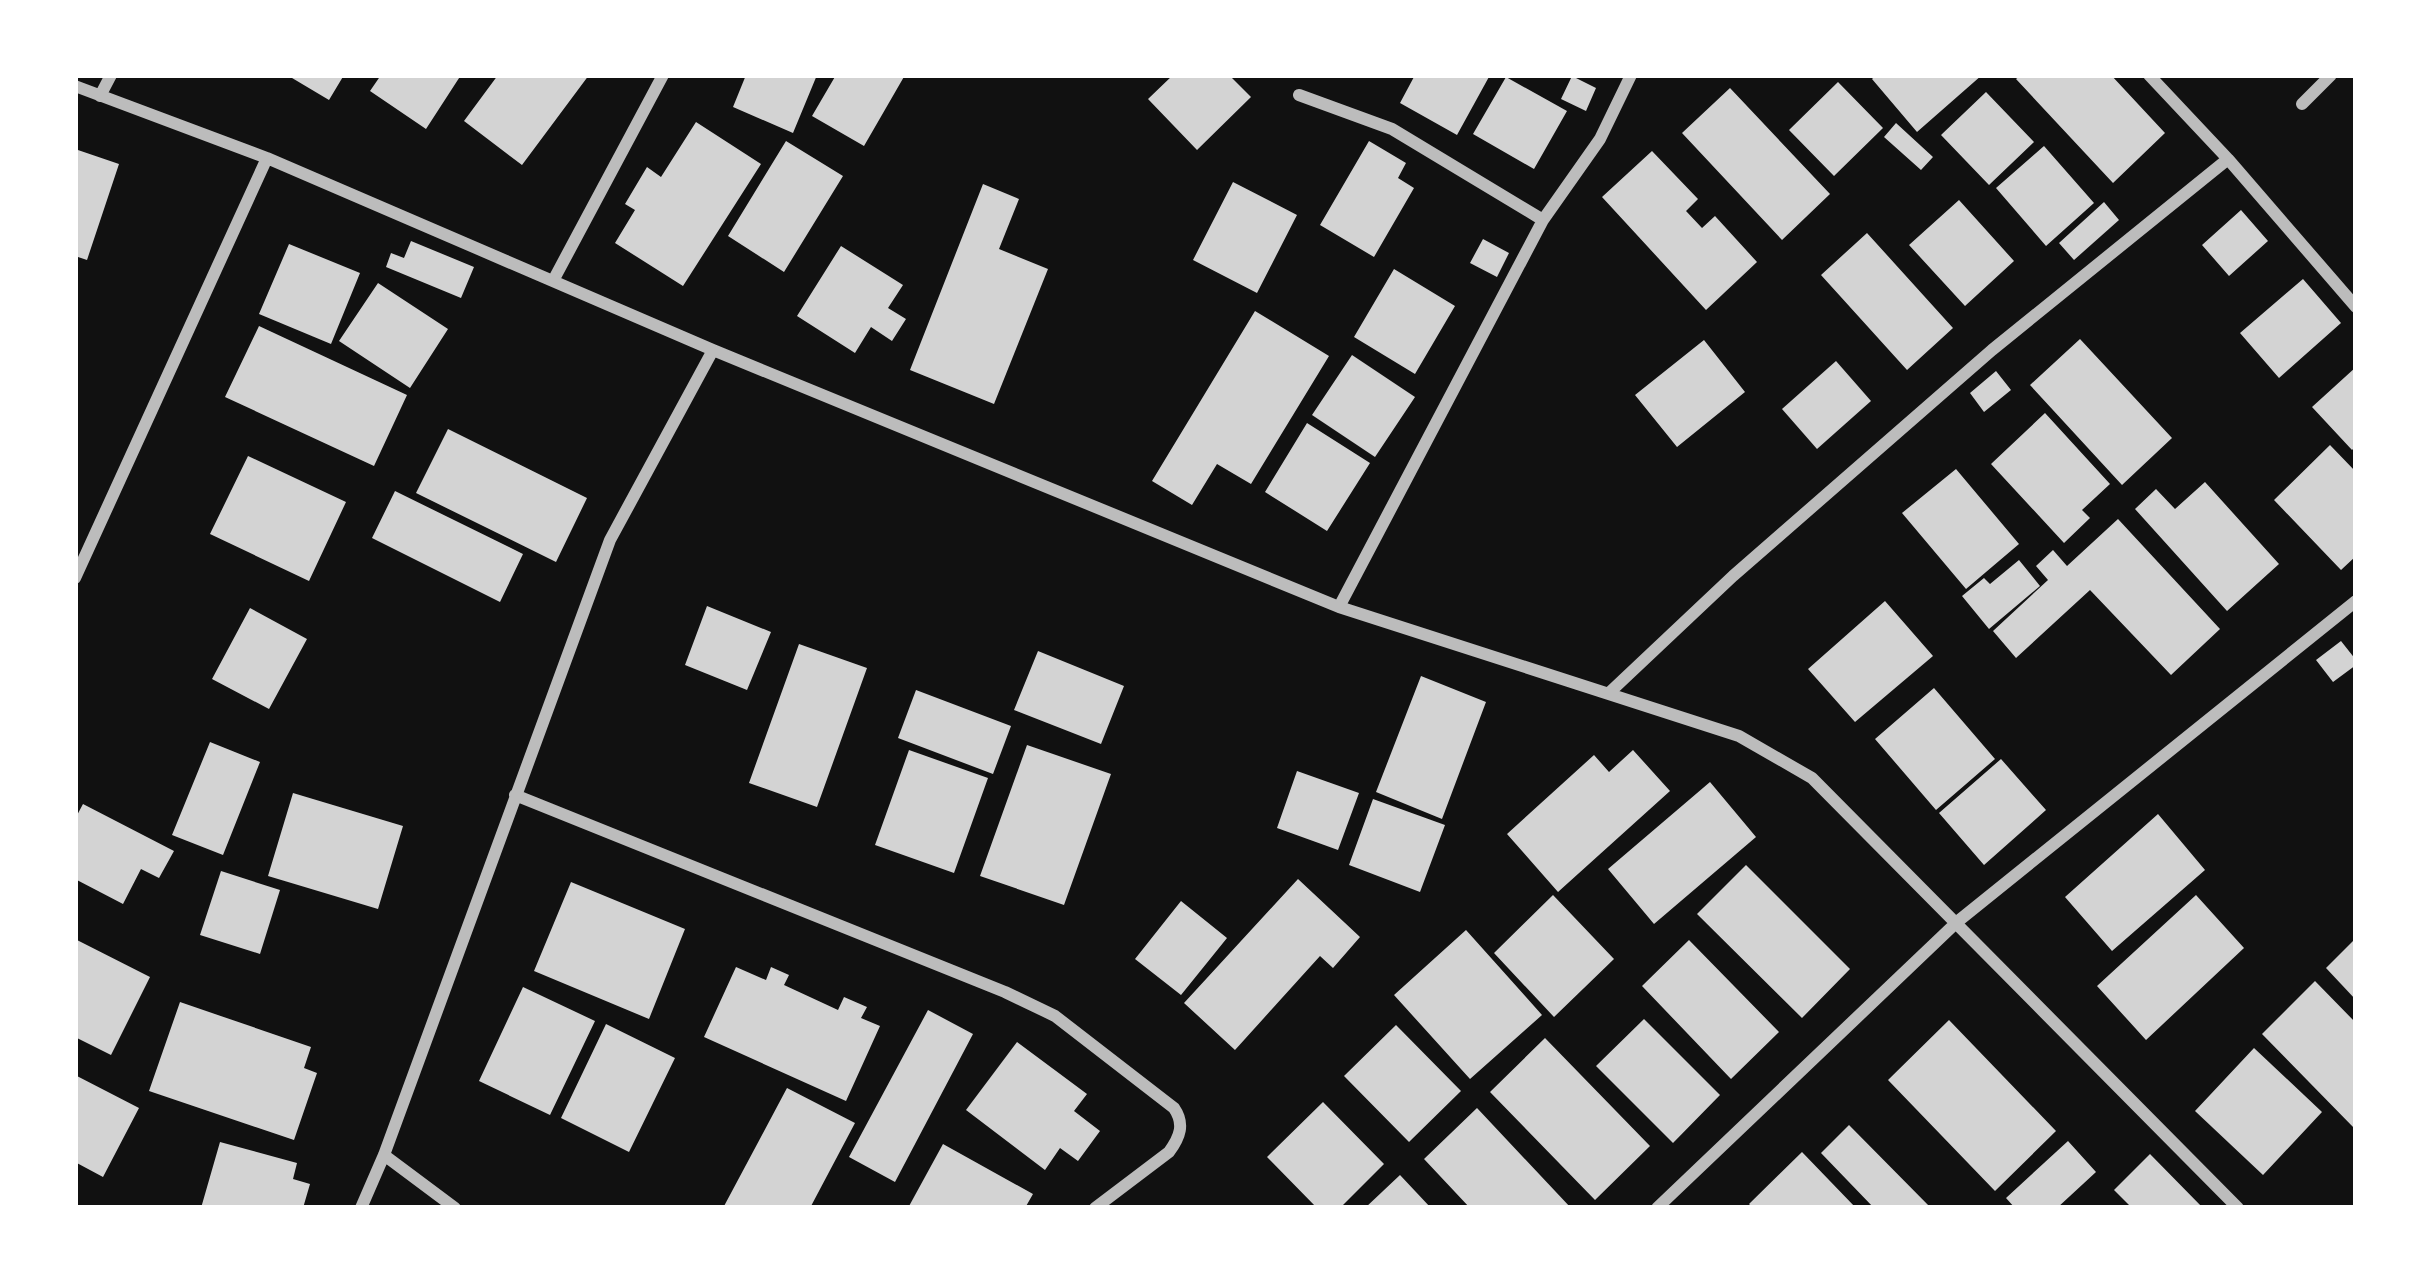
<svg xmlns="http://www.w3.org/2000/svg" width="2431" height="1283" viewBox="0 0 2431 1283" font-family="'Open Sans',sans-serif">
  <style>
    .building { fill: #d3d3d3 }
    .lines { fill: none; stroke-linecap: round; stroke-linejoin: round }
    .minor { stroke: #bcbcbc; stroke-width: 12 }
  </style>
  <rect width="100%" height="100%" fill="#111"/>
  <path class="building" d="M287,75H344L329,100Z
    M381,75H461L426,129L370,91Z
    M498,75H589L522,165L464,121Z
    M746,75H817L793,133L733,107Z
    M836,75H905L864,146L812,116Z
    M1173,75H1229L1251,97L1197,150L1148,99Z
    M1415,75H1490L1457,135L1400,103Z
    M1876,75H1982L1917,132L1872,79Z
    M2021,75H2111L2165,133L2113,183L2016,79Z
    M1572,76L1596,88L1586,111L1561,99Z
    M1506,77L1567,111L1534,169L1473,134Z
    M1838,82L1883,128L1834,176L1789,130Z
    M1730,88L1830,194L1782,240L1682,133Z
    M1986,92L2034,142L1989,185L1941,135Z
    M696,122L761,164L683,286L615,243L635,210L625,204L647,167L661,177Z
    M1896,123L1933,157L1921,170L1884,137Z
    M786,141L843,176L784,272L728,236Z
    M1369,141L1406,163L1398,178L1414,188L1374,257L1320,225Z
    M2044,146L2094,203L2046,246L1996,188Z
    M75,149L119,164L87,260L75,256Z
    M1652,151L1698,199L1686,211L1702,228L1715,216L1757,262L1706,310L1602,197Z
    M1233,182L1297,215L1257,293L1193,260Z
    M983,184L1019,199L999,249L1048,269L994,404L910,370Z
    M1959,200L2014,261L1965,306L1909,245Z
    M2104,202L2119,220L2074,260L2059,243Z
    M2241,210L2268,241L2229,276L2202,245Z
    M1867,233L1953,328L1907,370L1821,275Z
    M1483,239L1509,253L1497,277L1470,263Z
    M411,241L474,267L461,298L386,267L391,253L404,258Z
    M289,244L360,273L331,344L259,314Z
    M841,246L903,285L888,308L906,319L892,341L871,327L855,353L797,316Z
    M1394,269L1455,306L1415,374L1354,337Z
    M2303,279L2341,323L2279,378L2240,333Z
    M378,283L448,329L410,388L339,341Z
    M1255,311L1329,356L1251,484L1217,464L1192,505L1152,481Z
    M259,326L407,395L374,466L225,397Z
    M2080,339L2172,438L2122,485L2030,385Z
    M1704,340L1745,392L1677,447L1635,395Z
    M1352,355L1415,397L1375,457L1312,415Z
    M1836,361L1871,401L1817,449L1782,409Z
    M2356,367V446L2352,450L2312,407Z
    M1996,371L2011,390L1984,412L1970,393Z
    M2045,413L2110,484L2082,510L2090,518L2064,543L1991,464Z
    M1307,423L1370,463L1327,531L1265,492Z
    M448,429L587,498L556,562L416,493Z
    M2330,445L2356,472V556L2341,570L2274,500Z
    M248,456L346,502L309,581L210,534Z
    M1956,469L2019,544L1966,589L1902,513Z
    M2205,482L2279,564L2227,611L2135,509L2156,489L2175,509Z
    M395,491L523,554L500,602L372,538Z
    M2118,519L2220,629L2171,675L2090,590L2016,658L1993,631L2048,580L2036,566L2053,550L2067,566Z
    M2019,560L2040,586L1989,629L1962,596L1984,578L1990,584Z
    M1885,601L1933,656L1855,722L1808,669Z
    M707,606L771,632L747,690L685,665Z
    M250,608L307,639L269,709L212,679Z
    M2341,641L2356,660V665L2333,682L2316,660Z
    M799,644L867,668L817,807L749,783Z
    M1038,651L1124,686L1101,744L1014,710Z
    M1421,676L1486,702L1442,819L1376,792Z
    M1934,688L1995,759L1936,810L1875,739Z
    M916,690L1011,726L993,774L898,738Z
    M210,742L260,762L223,855L172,835Z
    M1027,745L1111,774L1064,905L980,876Z
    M909,750L988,778L954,873L875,845Z
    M1633,750L1670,791L1558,892L1507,834L1594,755L1609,772Z
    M2001,759L2046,810L1984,865L1939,813Z
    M1297,771L1359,793L1338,850L1277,828Z
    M1710,782L1756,837L1654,924L1608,869Z
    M293,793L403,826L378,909L268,876Z
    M1373,799L1445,825L1420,892L1349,865Z
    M83,804L174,851L159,878L141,869L123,904L75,879V819Z
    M2158,814L2205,870L2112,951L2065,897Z
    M1746,865L1850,969L1802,1018L1697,914Z
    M221,871L280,890L260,954L200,935Z
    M1298,879L1360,937L1333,968L1320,956L1235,1050L1184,1003Z
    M571,882L685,929L649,1019L534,971Z
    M1553,895L1614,959L1554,1017L1494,953Z
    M2196,895L2244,948L2146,1040L2097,986Z
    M1181,901L1227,938L1181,995L1135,959Z
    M1466,930L1542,1015L1470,1079L1394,995Z
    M2356,938V1000L2326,968Z
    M75,939L150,977L111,1055L75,1037Z
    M1689,940L1779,1032L1731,1079L1642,986Z
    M736,967L766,980L771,967L789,975L784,985L838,1010L844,997L867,1007L861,1018L880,1026L846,1101L704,1037Z
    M2315,981L2356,1023V1125L2354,1128L2262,1034Z
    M523,987L595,1021L550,1115L479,1081Z
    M180,1002L311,1047L304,1068L317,1073L294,1140L149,1091Z
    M928,1010L973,1034L895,1182L849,1157Z
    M1644,1019L1720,1095L1673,1143L1596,1066Z
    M1949,1020L2056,1131L1995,1191L1888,1080Z
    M606,1024L675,1058L629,1152L561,1118Z
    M1396,1025L1461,1091L1409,1142L1344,1076Z
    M1545,1038L1650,1146L1595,1200L1490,1092Z
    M1017,1042L1087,1094L1074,1111L1100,1131L1078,1161L1060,1148L1045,1170L966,1110Z
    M2254,1048L2322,1112L2263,1175L2195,1111Z
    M75,1075L139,1108L103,1177L75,1162Z
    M787,1088L855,1123L810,1208H723Z
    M1323,1102L1384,1164L1340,1208H1317L1267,1157Z
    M1477,1108L1571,1208H1470L1424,1159Z
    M1849,1125L1931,1208H1874L1821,1153Z
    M2068,1141L2096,1172L2057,1208H2015L2006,1198Z
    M220,1142L297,1163L293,1179L310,1184L303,1208H201Z
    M943,1144L1033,1194L1025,1208H908Z
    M1802,1152L1856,1208H1753L1749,1204Z
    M2150,1154L2203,1208H2132L2114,1190Z
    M1400,1175L1431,1208H1365Z"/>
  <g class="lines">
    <path class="minor" d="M2149,75L2228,159L2356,307
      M75,86L267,158L713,350L1339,607L1739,736L1812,778L2238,1208
      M1299,95L1392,129L1543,220
      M100,96L111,75
      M2302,104L2331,75
      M554,279L663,75
      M75,578L267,158
      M1339,607L1543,220L1600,139L1631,75
      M1610,692L1733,576L1992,350L2228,159
      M515,795L1005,992L1055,1016L1174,1108C1185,1124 1180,1137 1169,1152L1095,1208
      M384,1155L455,1208
      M361,1208L384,1155L610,540L713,350
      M1657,1208L1957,922L2356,601"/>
  </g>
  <rect width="2431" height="1283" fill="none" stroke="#ffffff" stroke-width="156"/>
</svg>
